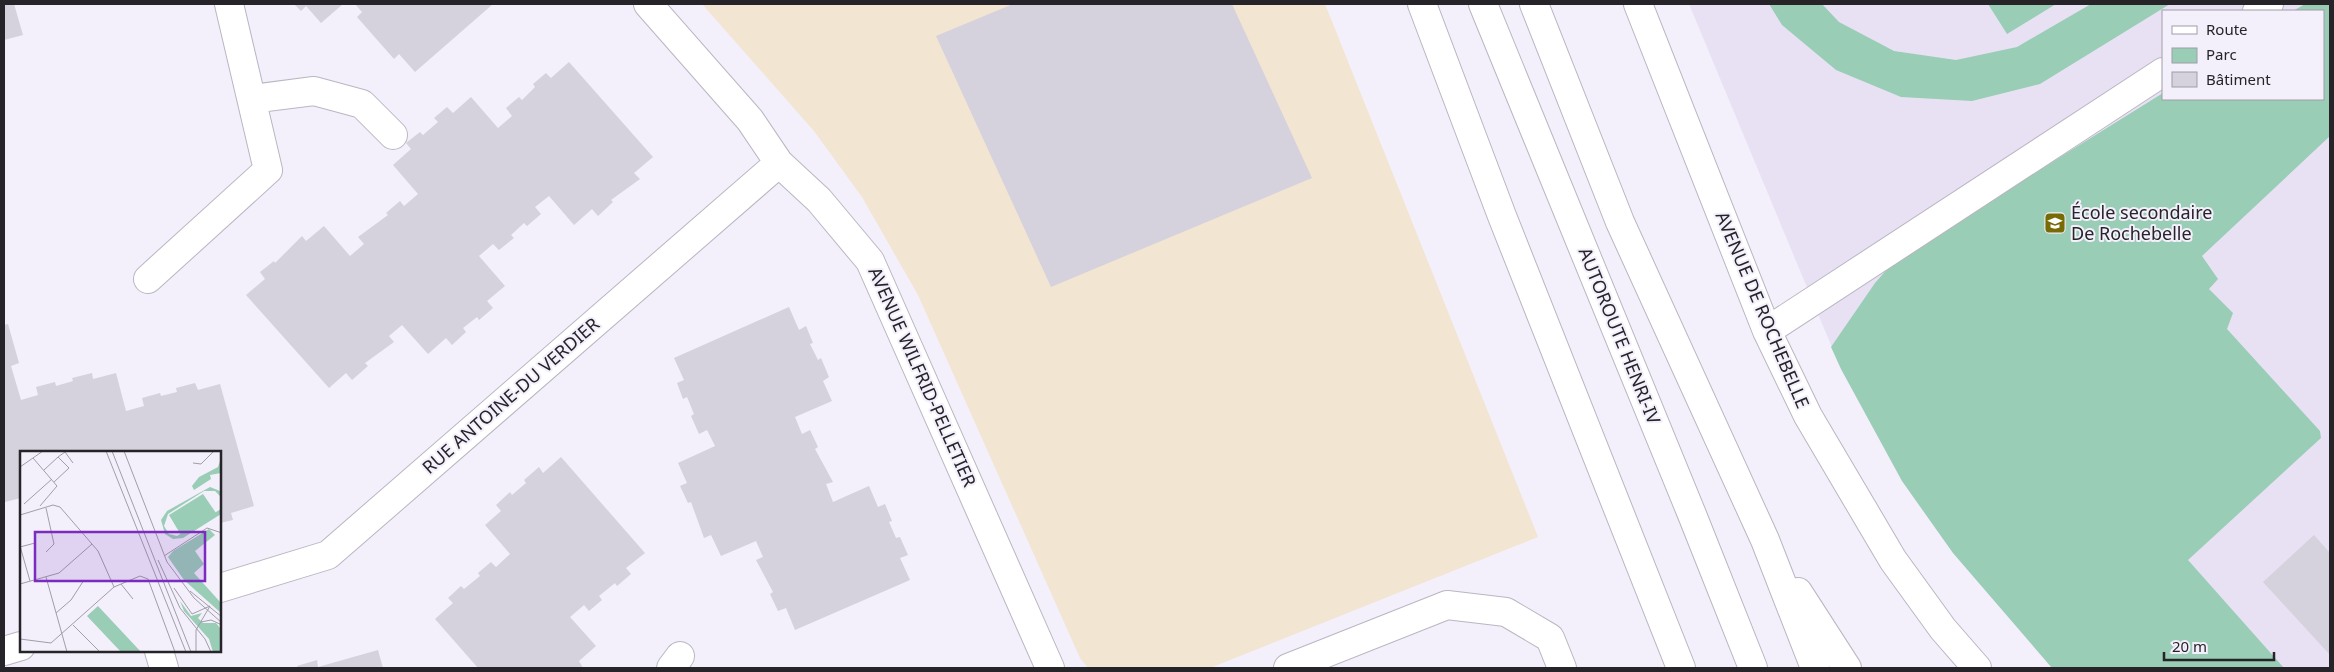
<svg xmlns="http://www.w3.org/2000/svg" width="2334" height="672" viewBox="0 0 2334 672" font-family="'Noto Sans',sans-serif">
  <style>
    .commercial { fill: #f2e6d2 }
    .built { fill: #e8e1f4; fill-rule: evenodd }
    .green { fill: #99cdb5 }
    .building { fill: #d5d1dd }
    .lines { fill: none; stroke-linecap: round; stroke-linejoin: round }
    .minor-casing { stroke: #bab6c2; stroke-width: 30 }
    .highway-casing { stroke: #bab6c2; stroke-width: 30 }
    .minor { stroke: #fff; stroke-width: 28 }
    .highway { stroke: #fff; stroke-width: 28 }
    .labels { text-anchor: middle; stroke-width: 4; stroke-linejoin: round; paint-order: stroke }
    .poi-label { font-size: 18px; fill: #262429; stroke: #f3effb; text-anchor: start }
    .street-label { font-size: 18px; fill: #262429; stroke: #f3effb }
    .inset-road { fill: none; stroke: #a19ea7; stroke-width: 1 }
    .view { fill: #7b2cbf; fill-opacity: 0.15; stroke: #7b2cbf; stroke-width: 2.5 }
    .inset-edge { fill: none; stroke: #262429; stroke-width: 2.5 }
  </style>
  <rect width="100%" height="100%" fill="#f3effb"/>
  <path class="commercial" d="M702,4H1325L1538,537L1210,668H1088L1080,658L918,295L862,197L814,131Z"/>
  <path class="built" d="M1689,4H2330V668H2052L1953,553L1902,481L1841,369ZM2163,11H2323V99H2163Z"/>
  <path class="green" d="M1769,4H1822L1839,22L1894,51L1956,60L2017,47L2091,4H2170L2040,84L1972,101L1901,97L1836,70L1782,25Z
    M1988,4H2056L2007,34Z
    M2305,4H2330V136L2202,256L2218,279L2209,289L2233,313L2227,329L2320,431L2321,438L2188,560L2284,668H2052L1953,553L1902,481L1841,369L1831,347L1875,283L1896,259L2163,93V99H2323V11H2293Z"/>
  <path class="building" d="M4,4H14L23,35L4,40Z
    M294,4H343L321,23L306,6L301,11Z
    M355,4H493L415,72L399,54L394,59L357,17L362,12Z
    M1013,4H1232L1312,178L1051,287L936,36Z
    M569,62L653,157L634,173L640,179L611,200L613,202L598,216L592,209L574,225L549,196L535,207L541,214L527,226L524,223L511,235L514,238L499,250L493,244L479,256L505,286L487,301L493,308L479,320L477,317L463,328L466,332L452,345L446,338L428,354L402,325L389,336L394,342L365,363L368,366L352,380L346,373L329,388L246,295L265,279L260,272L274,261L275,263L302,236L306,241L324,226L350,256L364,244L358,237L388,215L386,213L400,201L404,206L418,194L393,165L411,149L406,143L420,132L423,135L438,122L434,118L447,107L453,113L471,97L498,128L512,116L506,108L519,97L522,100L535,87L533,84L546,73L551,78Z
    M789,307L799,330L806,326L813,343L810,344L818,360L821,358L829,377L823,381L832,401L795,417L802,434L810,430L818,447L815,449L833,482L826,484L833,502L869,486L878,507L885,504L892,521L889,522L896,538L900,537L908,555L900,558L910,580L795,630L786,608L778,611L770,594L773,592L756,560L763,557L756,541L721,556L711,535L704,538L691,502L688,503L680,486L687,483L678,463L715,446L707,430L699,434L691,416L694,414L687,397L683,399L677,383L684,380L674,358Z
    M8,324L19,363L11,366L21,400L38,395L36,387L55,382L56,386L73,381L72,378L92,373L93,379L116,373L126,411L144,406L142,398L160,393L161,396L177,392L176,388L195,383L198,390L220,384L254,506L231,513L233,520L220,523V452H21V498L5,502L4,325Z
    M561,457L645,553L626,568L631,574L617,586L615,583L599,596L602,600L589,611L584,605L570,617L596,646L579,661L583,668H478L435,619L453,603L448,598L461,586L464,589L480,576L478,573L491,562L496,567L510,554L485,525L501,511L496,505L510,492L512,495L526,483L524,480L539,467L543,473Z
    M2314,535L2330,553V655L2263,582Z
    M378,650L383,668H298L297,666L317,660L318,667Z"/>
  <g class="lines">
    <g class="minor-casing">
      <path id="minor" d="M648,4L750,120L779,163L819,200L870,261L1050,668
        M1638,4L1767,331L1808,416L1893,560L1943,629L1977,668
        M2257,11L2269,4
        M252,99L314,91L362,104L393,135
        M148,279L268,170L229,4
        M1767,331L2163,72
        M220,588L328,555L779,163
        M4,651L21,646
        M159,651L164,668
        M671,668L680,656
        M1288,668L1447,605L1506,612L1550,638L1562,668"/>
    </g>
    <g class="highway-casing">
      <path id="highway" d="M1422,4L1502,216L1681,668
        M1483,4L1693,517L1753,668
        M1534,4L1620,222L1765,540L1815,668
        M1798,592L1847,668"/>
    </g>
    <use href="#minor" class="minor"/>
    <use href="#highway" class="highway"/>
  </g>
  <defs>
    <g id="school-square" transform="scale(1.125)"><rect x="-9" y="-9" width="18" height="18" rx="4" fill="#766b04" stroke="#f3effb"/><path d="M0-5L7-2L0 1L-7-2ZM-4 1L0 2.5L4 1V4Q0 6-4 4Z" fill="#fff"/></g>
  </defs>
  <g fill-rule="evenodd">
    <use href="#school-square" x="2055" y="223"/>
  </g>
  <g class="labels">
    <g class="poi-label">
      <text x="2071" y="219">École secondaire<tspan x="2071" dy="21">De Rochebelle</tspan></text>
    </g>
    <g class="street-label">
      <text transform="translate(1762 310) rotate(67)" y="6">AVENUE DE ROCHEBELLE</text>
      <text transform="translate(1619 336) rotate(68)" y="6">AUTOROUTE HENRI-IV</text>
      <text transform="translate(922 377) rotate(66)" y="6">AVENUE WILFRID-PELLETIER</text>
      <text transform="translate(511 396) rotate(-41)" y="6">RUE ANTOINE-DU VERDIER</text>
    </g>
  </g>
  <g transform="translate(20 451)">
    <rect width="201" height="201" fill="#f3effb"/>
    <path d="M201,7V22L190,24L191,28L174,39L172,35L179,26L198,16ZM190,36L200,40L201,46L195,40H184L148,63L144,75L149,83L157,85L201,58V63L163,87L153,88L145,83L141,69L147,60ZM183,43L196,62L161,84L149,64ZM189,78L195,84L175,100L184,113L174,122L201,152V162L164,129L148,106L153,100ZM160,150L171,165L182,162L178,167L183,172H196L200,177L201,201H193L189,188L164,160ZM78,155L121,201H101L67,165Z" fill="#99cdb5"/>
    <path class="inset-road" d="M86,0L166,201M92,0L171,201M104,0L147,111L174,147L202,172M38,6L45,1L53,12M13,7L37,35L20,55M173,12L181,13L194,0M0,16L23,0M24,19L38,6L49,17L34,31M4,53L32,28M0,64L33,54L40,56L78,100L94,136M0,95L10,130M0,96L15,92M26,101L34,93L26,57M144,105L187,77L202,82M138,109L160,157L185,188L191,201M26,126L47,201M0,133L39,122L72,93M101,133L113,148M154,137L172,163L190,155M170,140L202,166M36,162L51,149L64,129M181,171L191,169L202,174M53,174L80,201M0,188L31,192L94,136L120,125L128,128L155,201M176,201V179L190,155"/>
    <path class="view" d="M15,81H185V130H15Z"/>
    <rect width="201" height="201" class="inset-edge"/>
  </g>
  <rect width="2334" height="672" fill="none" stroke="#262429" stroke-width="10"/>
  <rect x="2162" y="10" width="162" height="90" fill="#f3effb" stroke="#a19ea7"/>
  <rect x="2172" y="26" width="25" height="8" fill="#ffffff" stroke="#a19ea7"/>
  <text x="2206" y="35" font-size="15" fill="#262429">Route</text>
  <rect x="2172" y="48" width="25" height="15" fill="#99cdb5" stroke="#a19ea7"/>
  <text x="2206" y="60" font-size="15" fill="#262429">Parc</text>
  <rect x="2172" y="72" width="25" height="15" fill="#d5d1dd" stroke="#a19ea7"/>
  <text x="2206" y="85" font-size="15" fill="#262429">Bâtiment</text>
  <path d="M2164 652v8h110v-8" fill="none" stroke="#262429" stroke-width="2.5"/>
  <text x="2172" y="652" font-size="15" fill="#262429" stroke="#f3effb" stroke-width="4" paint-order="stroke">20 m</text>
</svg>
